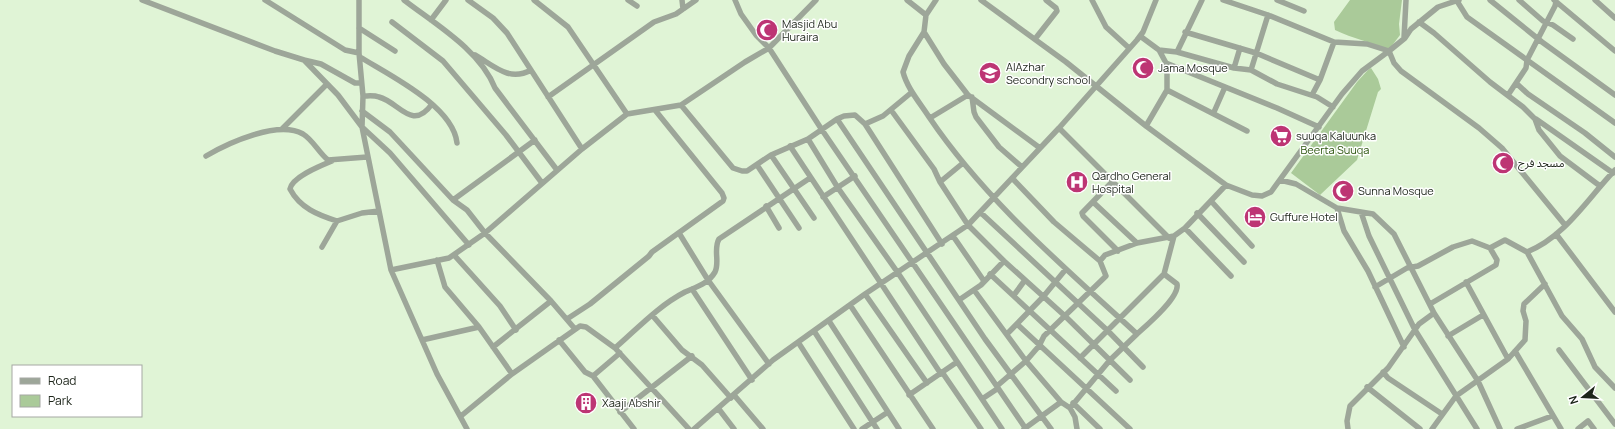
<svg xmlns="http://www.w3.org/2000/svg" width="1615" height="429" viewBox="0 0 1615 429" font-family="Manrope,'Noto Sans Arabic',sans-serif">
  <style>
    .green { fill: #aaca99 }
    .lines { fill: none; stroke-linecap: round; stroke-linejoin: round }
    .street { stroke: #9da699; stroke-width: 5.5 }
    .labels { text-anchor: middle; stroke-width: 3; stroke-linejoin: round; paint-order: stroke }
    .poi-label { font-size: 11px; fill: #1d251a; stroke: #fff; text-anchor: start }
    .park-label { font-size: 11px; fill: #2c550e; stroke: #fff }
  </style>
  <rect width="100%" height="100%" fill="#e0f4d6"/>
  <path class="green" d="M1350,0H1402L1399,24L1400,35L1388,51C1371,41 1353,39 1335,30L1334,22Z
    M1371,68L1378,79L1381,89L1378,92L1357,160L1320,195L1291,173L1357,82L1368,70Z"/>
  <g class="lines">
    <path class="street" d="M142,0L275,51L304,60L338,95L362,127L390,153L469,245
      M265,0L345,50L359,53
      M359,0V53L363,96L362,127L391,270L437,374L467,429
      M404,0C435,24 480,50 495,88L557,170
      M468,0L493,18L507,33L582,149
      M534,0L568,27L627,114
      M628,0L637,6
      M682,0L683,9
      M735,0L741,14L756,35L769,48L822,130L1026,429
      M907,0L926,15
      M936,0L926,15L924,32L909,56L903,72C907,88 920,103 929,117C986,201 1062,265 1137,334C1147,325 1180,297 1177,284L1164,274
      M981,0L1066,62L1146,126L1226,185L1252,195L1262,196L1271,192L1342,94L1362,71L1389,51L1405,38L1411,29L1438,7L1459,0
      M1092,0L1106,27L1129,48
      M1223,0L1268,15L1334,42L1367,44L1389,51L1394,63L1401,71L1479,128L1502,148L1565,225
      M1277,0L1304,11
      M1490,0L1542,42L1615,95
      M1519,0L1543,21L1553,25L1573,39
      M1554,0L1615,51
      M1595,0L1615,18
      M1457,1L1467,17L1615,123
      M431,20L446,0
      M392,22L443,61L506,135L542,183
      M1419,22L1434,33L1490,82L1523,107L1535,119L1539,130L1560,156L1600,186
      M359,28L395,51
      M924,32L944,64L968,95L1040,148
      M1185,32L1256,53L1320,80
      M1140,36L1159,50L1166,63L1167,69V90L1146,126
      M1404,38L1406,0
      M1035,39L1057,11L1056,8L1046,0
      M1159,50L1177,52L1234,68L1251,70L1277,84L1317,97L1333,107
      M1177,52L1202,0
      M475,55C494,66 509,82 531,70
      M360,57C389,75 453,106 457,143
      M304,60L321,64L355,83H360
      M1166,63L1277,108L1319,127
      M1234,68L1240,48
      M1251,70L1268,15
      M1516,83L1528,94L1585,133L1615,157
      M1167,90L1247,131
      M1312,95L1320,80L1334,42
      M1508,95L1526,68L1527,60L1555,6L1556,2
      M363,96C368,96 374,95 379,97C399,102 412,132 432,104
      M548,97L654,22L676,14L696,0
      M972,97L974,112L976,117L999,147L1022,167
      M681,105L733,168L742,171H747L771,155L808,139L837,119L844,116L855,115L865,124L883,116L912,92
      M891,110L934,169L940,182L968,225L1004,261L1065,316L1130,380
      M362,111L390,132L453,200L467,210L485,233L551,301L575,329
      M1214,112L1225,87
      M930,118L968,95
      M837,119L985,339L1051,429
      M1536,119L1613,173
      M865,124L942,244
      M1059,128L1169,238
      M282,129L327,84
      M808,139L838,188L898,273L1002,429
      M790,146L941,374
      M771,155L814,218
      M206,156C228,143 278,120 303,134C313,140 319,153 328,160L367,157
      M332,161C320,166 292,177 290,189C300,208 318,215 337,221
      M757,165L799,228
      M1615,170C1588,198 1565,237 1527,252L1562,316L1582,339L1595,367L1615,388
      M1280,180L1296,184L1337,208L1373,214L1394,234L1434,313L1478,381L1500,429
      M1113,181L1082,213L1083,216L1118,251
      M940,182L963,163
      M823,197L855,176
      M453,200L535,140
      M1211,201L1252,246
      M1093,202L1137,243
      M766,206L779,228
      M1337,208L1344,231L1368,271L1404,347
      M980,212L1108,331L1143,367
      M1361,212L1369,236L1415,330L1477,429
      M1197,213L1244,262
      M1185,228L1231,276
      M679,233L708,280L769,364
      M1556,234L1615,312
      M953,236L984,281
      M322,247L337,221L362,213L379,211
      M454,255L500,306L516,330
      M437,260L445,287L479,327L512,374
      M1100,261L1105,255L1137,243L1174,236L1185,228L1226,185
      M391,270L449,258L485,233L582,149L627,114L681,105L745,62L769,48L816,0
      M990,274L1116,391
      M1466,282L1508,359
      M1375,287L1407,268L1418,266L1453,247L1472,241L1490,248L1505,240L1527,252
      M692,289L752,380
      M974,290L1026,361L1061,402L1070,408L1075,417L1077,429
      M865,294L927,383
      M1014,295L1025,280
      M959,300L981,285L1004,261
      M1430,304L1496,265L1497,260L1490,248
      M850,305L933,429
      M652,315L682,350L702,365L731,398
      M567,319L590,304L649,256L652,252L723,201L724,198L722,193L655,110
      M829,321L899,429
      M1018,325L1130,429
      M814,331L877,429
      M1007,334L1043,297L1066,269
      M1448,336L1483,315
      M422,340L479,327
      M559,340L585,372L593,376L634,429
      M798,342L854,429
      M493,347L551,301
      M615,348L689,429
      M1559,350L1615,424
      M1515,351L1561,429
      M1080,358L1164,274L1174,236
      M942,372L981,429
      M1383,372L1388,378L1442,414
      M593,376L620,353
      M997,386L1026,361L1039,346L1044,336L1106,276L1100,261L1054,222L1012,178
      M1367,387L1420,429
      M734,395L763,429
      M909,395L957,362
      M982,399L997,389
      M1073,403L1100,429
      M718,408L734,429
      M1070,408L1110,360L1137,334
      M620,412L692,356
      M461,416L512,374L580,326L586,327L615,348C637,329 658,306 685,292C696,287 708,284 715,272C720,262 713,249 719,239L810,178
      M694,429L773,360L865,294L968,225L1059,128L1137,40L1143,32L1156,0
      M862,429L888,412
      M1024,429L1061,402
      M1348,429L1347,421L1350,406L1388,368L1419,324L1434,313
      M1432,429L1456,396L1508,359L1525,340L1526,321L1523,311L1524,304L1545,284
      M1517,429L1552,416
      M1578,429L1588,421L1594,429"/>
  </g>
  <defs>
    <g id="mosque-disc" transform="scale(1.15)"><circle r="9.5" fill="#bd3574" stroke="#fff"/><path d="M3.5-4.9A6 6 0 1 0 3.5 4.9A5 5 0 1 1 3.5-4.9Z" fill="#fff"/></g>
    <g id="school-disc" transform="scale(1.15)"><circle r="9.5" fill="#bd3574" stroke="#fff"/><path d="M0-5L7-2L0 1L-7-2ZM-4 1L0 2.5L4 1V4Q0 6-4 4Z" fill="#fff"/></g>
    <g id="supermarket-disc" transform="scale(1.15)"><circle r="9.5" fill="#bd3574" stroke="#fff"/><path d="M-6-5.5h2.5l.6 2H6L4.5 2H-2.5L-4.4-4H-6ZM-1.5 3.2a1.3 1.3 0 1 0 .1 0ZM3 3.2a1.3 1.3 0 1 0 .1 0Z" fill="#fff"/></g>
    <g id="hospital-disc" transform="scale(1.15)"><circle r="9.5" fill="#bd3574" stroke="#fff"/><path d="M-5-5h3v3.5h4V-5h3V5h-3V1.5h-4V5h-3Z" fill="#fff"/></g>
    <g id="hotel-disc" transform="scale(1.15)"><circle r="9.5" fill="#bd3574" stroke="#fff"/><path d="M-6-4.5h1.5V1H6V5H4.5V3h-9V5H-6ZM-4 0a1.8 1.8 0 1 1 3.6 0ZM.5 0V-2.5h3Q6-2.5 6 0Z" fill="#fff"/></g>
    <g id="building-disc" transform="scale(1.15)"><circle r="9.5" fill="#bd3574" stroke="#fff"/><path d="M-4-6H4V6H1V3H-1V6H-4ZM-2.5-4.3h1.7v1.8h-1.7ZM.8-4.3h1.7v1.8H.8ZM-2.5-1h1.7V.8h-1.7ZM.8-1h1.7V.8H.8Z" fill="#fff"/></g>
  </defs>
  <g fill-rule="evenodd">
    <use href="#mosque-disc" x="767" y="30"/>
    <use href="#mosque-disc" x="1143" y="68"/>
    <use href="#school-disc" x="990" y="73"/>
    <use href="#supermarket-disc" x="1281" y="136"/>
    <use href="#mosque-disc" x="1503" y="163"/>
    <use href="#hospital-disc" x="1077" y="182"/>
    <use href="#mosque-disc" x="1343" y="191"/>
    <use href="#hotel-disc" x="1255" y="217"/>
    <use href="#building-disc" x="586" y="403"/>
  </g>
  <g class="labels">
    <g class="poi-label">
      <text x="782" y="28">Masjid Abu<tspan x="782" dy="13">Huraira</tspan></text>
      <text x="1006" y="71">AlAzhar<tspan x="1006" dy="13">Secondry school</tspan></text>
      <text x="1158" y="72">Jama Mosque</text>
      <text x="1296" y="140">suuqa Kaluunka</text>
      <text x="1518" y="167">مسجد فرح</text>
      <text x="1092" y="180">Qardho General<tspan x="1092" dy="13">Hospital</tspan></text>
      <text x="1358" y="195">Sunna Mosque</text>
      <text x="1270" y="221">Guffure Hotel</text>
      <text x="602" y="407">Xaaji Abshir</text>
    </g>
    <g class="park-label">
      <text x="1335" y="154">Beerta Suuqa</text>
    </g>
  </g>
  <rect x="12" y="365" width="130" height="52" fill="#ffffff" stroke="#a5a8a3"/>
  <rect x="20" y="378" width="20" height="6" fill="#9da699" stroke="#a5a8a3"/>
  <text x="48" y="385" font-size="12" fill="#1d251a">Road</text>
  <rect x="20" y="395" width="20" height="12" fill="#aaca99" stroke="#a5a8a3"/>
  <text x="48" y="405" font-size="12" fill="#1d251a">Park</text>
  <g transform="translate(1583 397) rotate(252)" stroke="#ffffff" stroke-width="3" paint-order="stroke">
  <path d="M0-3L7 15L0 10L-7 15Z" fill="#1d251a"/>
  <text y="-6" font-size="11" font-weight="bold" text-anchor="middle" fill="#1d251a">N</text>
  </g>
</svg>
